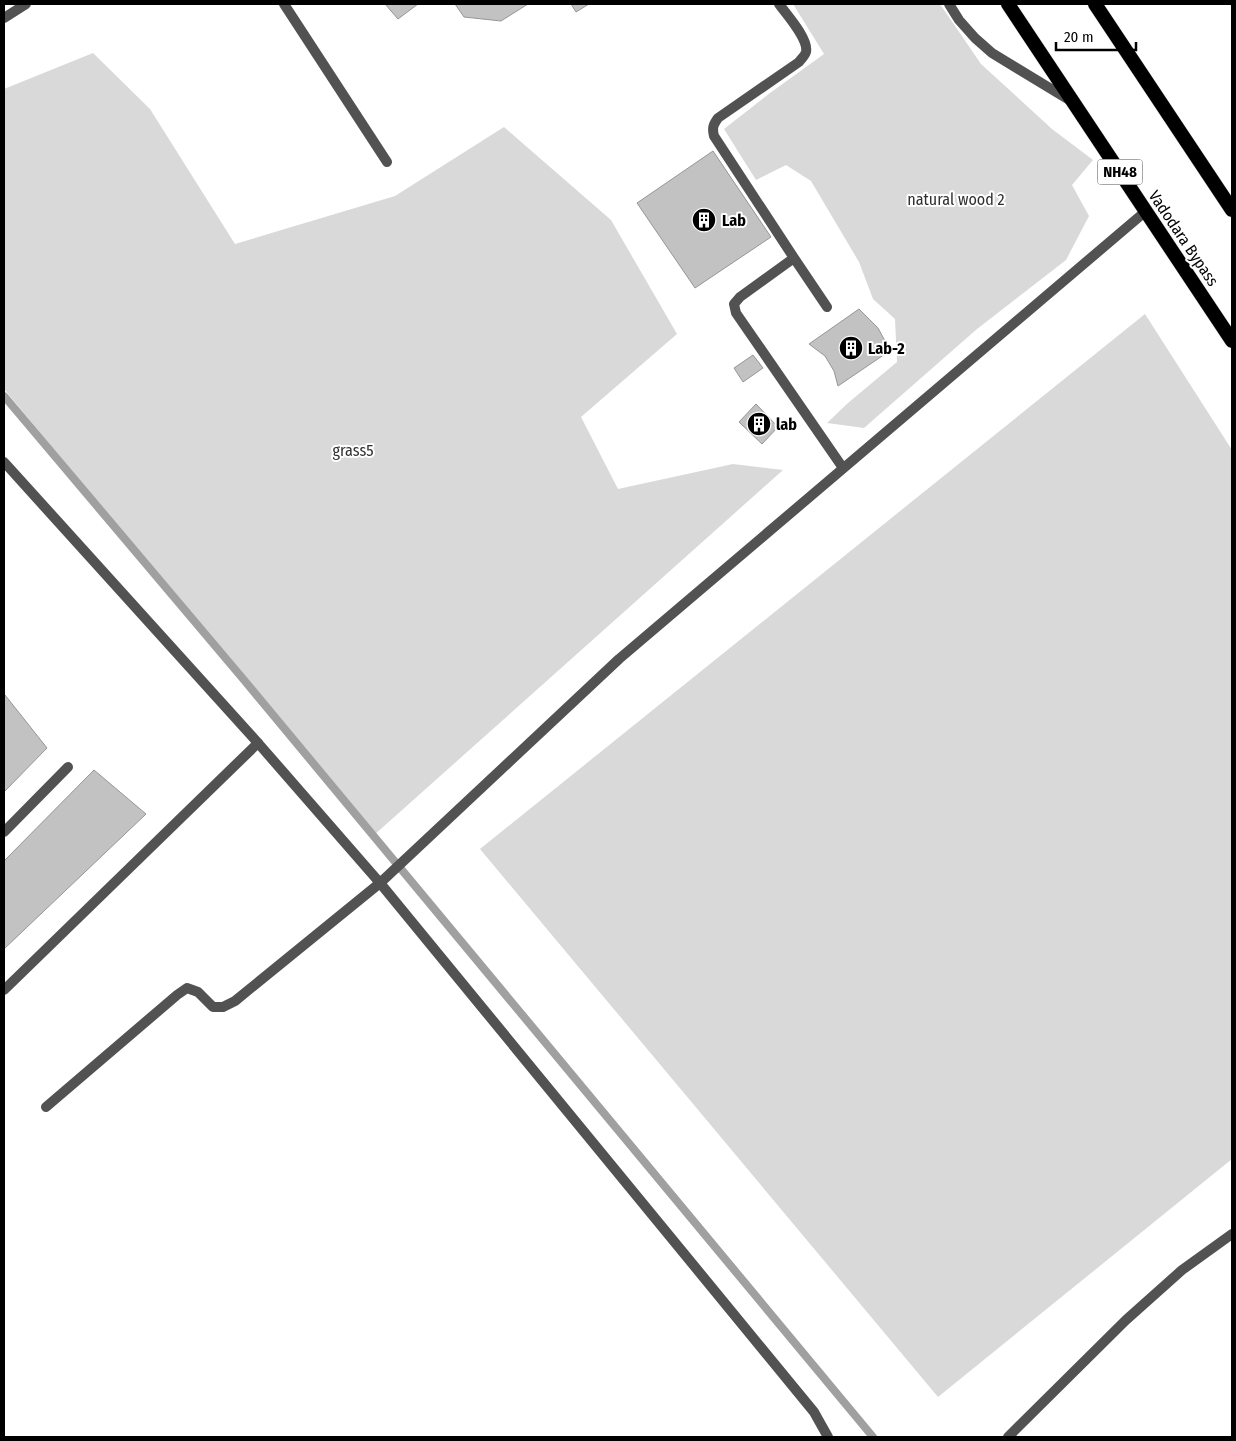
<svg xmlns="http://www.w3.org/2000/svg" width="1236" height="1441" viewBox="0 0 1236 1441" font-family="'Fira Sans Condensed',sans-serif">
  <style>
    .green { fill: #d9d9d9 }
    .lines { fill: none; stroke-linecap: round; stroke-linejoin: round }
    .stream { stroke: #a0a0a0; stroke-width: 8 }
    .building { fill: #c2c2c2; stroke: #969696 }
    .trunk-casing { stroke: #dbdbdb; stroke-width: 15 }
    .service { stroke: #525252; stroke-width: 10 }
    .minor { stroke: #525252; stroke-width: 10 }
    .trunk { stroke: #000; stroke-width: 14 }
    .labels { text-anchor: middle; stroke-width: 4; stroke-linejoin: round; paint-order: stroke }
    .shield { fill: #fff; stroke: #4c4c4c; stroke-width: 1 }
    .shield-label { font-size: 15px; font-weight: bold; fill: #000 }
    .park-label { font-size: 16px; fill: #303030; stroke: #fff }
    .poi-label { font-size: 16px; font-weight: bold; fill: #000; stroke: #fff; text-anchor: start }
    .street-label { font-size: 16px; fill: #000; stroke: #fff }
  </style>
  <rect width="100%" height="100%" fill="#fff"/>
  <path class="green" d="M793,4H940L981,64L1052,129L1093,160L1072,185L1089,216L1066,260L977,329L864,428L827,423L848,403L897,362L895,319L873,299L859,262L811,181L786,165L756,180L724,129L770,93L824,54Z
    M93,53L150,109L235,244L395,196L504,127L611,220L677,334L581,417L618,489L733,464L783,470L373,836L4,389V89Z
    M1145,314L1232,450V1159L938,1397L480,849Z"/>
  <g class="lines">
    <path class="stream" d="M4,396L244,680L873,1437"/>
  </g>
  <path class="building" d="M385,4H418L398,19Z
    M455,4H528L501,21L464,17Z
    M571,4H589L576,12Z
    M713,151L771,237L695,288L637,203Z
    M859,309L878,328L885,341L888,352L838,386L834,371L825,356L809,344Z
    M753,355L763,368L743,382L734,368Z
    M756,404L778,427L762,444L739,422Z
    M5,695L47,748L4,792V696Z
    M94,770L146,814L4,949V861Z"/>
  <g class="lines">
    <g class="trunk-casing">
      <path id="trunk" d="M1008,4L1232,341
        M1095,4L1232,210"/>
    </g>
    <path class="service" d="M284,4L387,162
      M779,4C787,15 809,39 806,52C805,56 801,59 799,62L718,118C713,125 712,128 714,136L794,258L827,307
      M949,4L959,20L975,38L992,53L1071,101
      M4,18L26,4
      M794,258L740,297L734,304L736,313L843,468
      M4,832L68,767
      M4,990L258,743
      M46,1107L177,995L187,988L198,992L213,1007H223L235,1001L380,883"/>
    <path class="minor" d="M4,462L258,743L380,883L814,1412L828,1437
      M380,883L619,659L1146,211
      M1008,1437L1126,1320L1182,1270L1232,1234"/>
    <use href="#trunk" class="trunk"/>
  </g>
  <defs>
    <g id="building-disc" transform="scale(1.25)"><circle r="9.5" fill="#000" stroke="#fff"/><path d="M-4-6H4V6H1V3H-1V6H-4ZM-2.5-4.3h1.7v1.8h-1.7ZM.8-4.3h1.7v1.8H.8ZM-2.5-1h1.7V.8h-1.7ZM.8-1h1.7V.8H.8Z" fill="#fff"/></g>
  </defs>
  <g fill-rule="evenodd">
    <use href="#building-disc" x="704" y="220"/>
    <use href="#building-disc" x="851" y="348"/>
    <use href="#building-disc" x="759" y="424"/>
  </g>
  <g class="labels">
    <rect class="shield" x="1097.5" y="159.5" width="45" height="25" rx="4"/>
    <g class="shield-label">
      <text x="1120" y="177">NH48</text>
    </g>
    <g class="park-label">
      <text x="956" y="205">natural wood 2</text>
      <text x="353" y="456">grass5</text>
    </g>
    <g class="poi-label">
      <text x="722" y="226">Lab</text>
      <text x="868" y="354">Lab-2</text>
      <text x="776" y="430">lab</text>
    </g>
    <g class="street-label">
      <text transform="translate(1184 238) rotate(56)" y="6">Vadodara Bypass</text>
    </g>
  </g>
  <rect width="1236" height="1441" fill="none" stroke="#000000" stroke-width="10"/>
  <path d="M1056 42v8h80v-8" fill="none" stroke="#000000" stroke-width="2.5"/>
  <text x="1064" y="42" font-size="15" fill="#000000" stroke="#ffffff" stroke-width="4" paint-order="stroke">20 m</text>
</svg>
